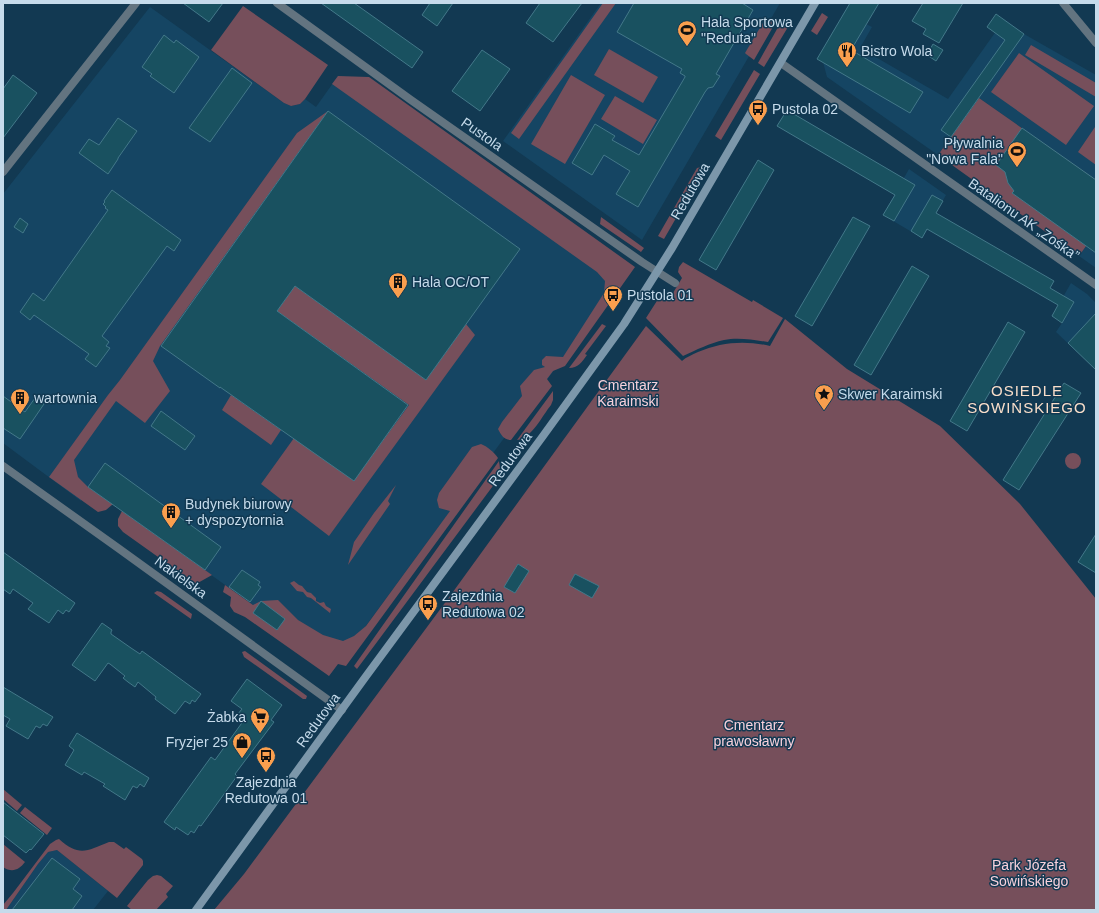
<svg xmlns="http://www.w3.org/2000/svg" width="1099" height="913" viewBox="0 0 1099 913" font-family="Arial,sans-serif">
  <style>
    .built { fill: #154563 }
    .green { fill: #764f5b }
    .building { fill: #195160; stroke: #437889 }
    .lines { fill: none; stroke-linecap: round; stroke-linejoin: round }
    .street { stroke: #637480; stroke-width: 8 }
    .secondary { stroke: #7c97aa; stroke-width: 8 }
    .labels { text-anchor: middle; stroke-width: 3; stroke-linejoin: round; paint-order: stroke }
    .poi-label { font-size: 14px; fill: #c6dbeb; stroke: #123952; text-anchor: start }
    .street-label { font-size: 14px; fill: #c6dbeb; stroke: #123952 }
    .park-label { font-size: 14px; fill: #f8d1dc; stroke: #123952 }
    .neighbourhood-label { font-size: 15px; letter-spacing: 1px; fill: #f9deca; stroke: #123952 }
  </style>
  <rect width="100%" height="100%" fill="#123952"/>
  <path class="built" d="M601,3H780L642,240L503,141Z
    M850,3H879L866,24L872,27L860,48L948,99L1004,20L1024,34L1096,75V180L979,98L938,155L827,77L823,62L817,59Z
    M150,7L284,103L291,106L300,104L305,99L316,107L338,76L621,279L329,676L253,605L90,488L81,501L3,443V194Z
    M909,169L946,195L922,238L883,215Z
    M1096,232V268L1079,256Z
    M1071,283L1087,294L1096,303V332L1077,352L1056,332L1062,323L1052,316Z
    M57,850L108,891L93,910H6L38,864L47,852Z"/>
  <path class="green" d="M603,3H616L519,139L511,133Z
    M243,6L328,65L305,99L300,104L291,106L284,103L211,50Z
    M822,13L828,17L817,35L811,31Z
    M771,18L777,20L754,60L746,54L745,53L764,21L767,19Z
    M781,22L786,25L788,27L764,67L758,63Z
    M1031,45L1096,83V97L1025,55Z
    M609,49L658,77L643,103L594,75Z
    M1019,53L1094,106L1066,145L991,92Z
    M754,70L760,74L721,140L715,136Z
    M571,75L605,95L565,164L531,144Z
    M338,76L369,77L635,267L565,366L553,371L547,379L552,386L511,440C504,440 501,435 498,429L502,422L522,396L520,386L534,370L545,367L542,365V360L546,356L563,357L604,293L605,281L597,272L332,84Z
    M615,96L657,120L643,144L601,119Z
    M979,98L1096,180V232L1079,256L938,155Z
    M328,111L160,346L153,361L170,391L145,423L116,401L74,460L78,477L88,487L113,504L106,510L98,512L49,477L108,395L120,380L297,133Z
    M1095,127L1096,128V165L1078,152Z
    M706,166L664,239L658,236L697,168Z
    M601,217L644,248L641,252L600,224Z
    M683,262L752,302L753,300L783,318L768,342C754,340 738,337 724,340C710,343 696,350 683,356L646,318L662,293L667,292L673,293L682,278L678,272L679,267Z
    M295,286L426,380L466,324L475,335L329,536L261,484L294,438L354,480L409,405L277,311Z
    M785,319L847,369L940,426L1020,504L1096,599V910H214L244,874L450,596L646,326L682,361C686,357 692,355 698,352C721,342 745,340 770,346Z
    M602,324L606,326L585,354L587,355C582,362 578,368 569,368Z
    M553,391V400L551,405C542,416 532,438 517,440Z
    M231,395L281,430L271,445L222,410Z
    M481,444C488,447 494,452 498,458L346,666L338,664L329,676L245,617L234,612L230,606L231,597L223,592L225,585L253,605L261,601L278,600L298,620L323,635L343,641L354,636L366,626L450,511L439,508L437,500L439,493L472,447Z
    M1065 461a8 8 0 1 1 16 0a8 8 0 1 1-16 0Z
    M499,461L501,475L357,669L354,666Z
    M396,485L388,501L390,504L348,565L354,542L374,513Z
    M122,511L212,575L196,584L123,532L118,526V519Z
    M294,581L299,585L302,586L307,592L311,593L316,598V601L320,603L324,602L326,606L331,609L330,613L311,598L307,597L303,592L297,591L290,583Z
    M157,591L161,592L192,614L191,619L154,593Z
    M245,651L307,696L306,699H303L244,657L242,652Z
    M3,789L22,805L17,811L3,799Z
    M25,807L52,828L47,835L20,813Z
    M59,839C79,857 87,851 109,842H114L124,849L126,847L142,859L143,861V865L117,898L57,850L48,852L38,864L6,910H3V905L13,893L50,844L56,840Z
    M3,844L25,862C19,870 12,873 3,867Z
    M157,875L161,876L173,886L166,894L168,897L156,910H132L127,906L148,880L153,876Z"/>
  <path class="building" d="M183,3H223L209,22Z
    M321,3H354L423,52L412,68Z
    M430,3H453L437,26L422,15Z
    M540,3H582L553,42L526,23Z
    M634,3H742L753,10L716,74L720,76L713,87L708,88L705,92L638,207L616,194L630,171L604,155L592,175L572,163L595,124L615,136L612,140L639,155L685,77V76L680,73L682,69L617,32Z
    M850,3H879L851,50L923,92L910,113L817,59Z
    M923,3H963L939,43L923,34L926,29L912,21Z
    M996,14L1024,34L951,137L941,130L1005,40L987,27Z
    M164,35L174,43L176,40L199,57L174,93L150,76L152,74L142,67Z
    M933,44L943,50L936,61L927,55Z
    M482,50L510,69L480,111L452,91Z
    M232,68L252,83L210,142L189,128Z
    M13,75L37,93L3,138V89Z
    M787,110L915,185L894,221L883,215L895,195L777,126Z
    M328,111L520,249L426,380L295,286L277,311L408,405L354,481L220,387V388L161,346Z
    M118,118L137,131L118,158V159L108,174L79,153L89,139L99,145Z
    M1022,128L1096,180V253L1012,193L1014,191L1008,183L1005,172L996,165Z
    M758,160L774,170L716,270L699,260Z
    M112,190L181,240L174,251L167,246L102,336L109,342L106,346L110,348L96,367L85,359L89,354L34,315L30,320L20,312L33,293L44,301L108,210L105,208L106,207L103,204L105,202L104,201Z
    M932,195L943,201L936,213L1054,281L1050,288L1074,302L1062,323L1052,316L1058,305L927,229L922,238L911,231Z
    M853,217L870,226L812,326L795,316Z
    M20,218L28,224L23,233L14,227Z
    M912,266L929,276L871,375L854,365Z
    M1096,313V370L1068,343Z
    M1008,322L1025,332L967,431L950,421Z
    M1064,383L1081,393L1019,490L1003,480Z
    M3,396L25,412L35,398L44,404L20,439L3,428Z
    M161,411L195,436L185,450L151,426Z
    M105,463L221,547L205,570L88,487Z
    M1096,534V573L1078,562Z
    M3,552L75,603L69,612L66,610L63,614L58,610L49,623L28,609L33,603L13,589L10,594L3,589Z
    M518,564L529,571L515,593L504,587Z
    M242,570L260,582L258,585L261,587L250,602L229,587Z
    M575,574L599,586L592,598L569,585Z
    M261,601L285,619L277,630L253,613Z
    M102,623L112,630L111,632V634L131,648L140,654L142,651L201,694L195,702L192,700L190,704L185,701L175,714L155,699L156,697L138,682L135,687L128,682L123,678L125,676L110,664L108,663L95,681L72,665Z
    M247,679L282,705L271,720L274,722L235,774L237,776L201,826L199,825L194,833L191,831L188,835L176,827L175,830L164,822L211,757L215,760L244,720L237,715L242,709L231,701Z
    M3,687L53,717L47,726L43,724L40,728L36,726L28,739L6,726L10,719L3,715Z
    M77,733L149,778L144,787L140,784L137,788L133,786L125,800L103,786L105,784L84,772L82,775L65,765L74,750L69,746Z
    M3,802L44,834L31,850L30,849L26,853L3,835Z
    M52,858L80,879L73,889L82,896L72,910H12Z"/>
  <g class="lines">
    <path class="street" d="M277,3L411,100L642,262L675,283
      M1063,3L1096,43
      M781,63L1096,285
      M3,172L136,3
      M3,466L118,548L342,710"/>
    <path class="secondary" d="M196,910L364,679L543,436L624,324L672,248L815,3"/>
  </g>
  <defs>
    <g id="stadium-pin" transform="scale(1)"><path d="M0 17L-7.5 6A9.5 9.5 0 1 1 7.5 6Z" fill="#fa9f4e" stroke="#123952"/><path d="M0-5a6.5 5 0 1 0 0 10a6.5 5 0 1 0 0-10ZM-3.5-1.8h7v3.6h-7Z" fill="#111"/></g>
    <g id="restaurant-pin" transform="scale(1)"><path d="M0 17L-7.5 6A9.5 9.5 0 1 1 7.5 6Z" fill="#fa9f4e" stroke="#123952"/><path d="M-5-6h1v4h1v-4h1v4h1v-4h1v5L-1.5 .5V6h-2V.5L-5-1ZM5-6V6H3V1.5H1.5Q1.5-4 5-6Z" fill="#111"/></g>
    <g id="bus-pin" transform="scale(1)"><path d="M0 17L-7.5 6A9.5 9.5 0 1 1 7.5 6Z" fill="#fa9f4e" stroke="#123952"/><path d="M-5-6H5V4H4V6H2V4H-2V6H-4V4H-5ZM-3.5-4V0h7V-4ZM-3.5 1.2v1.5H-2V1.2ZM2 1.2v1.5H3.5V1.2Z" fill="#111"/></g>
    <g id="building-pin" transform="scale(1)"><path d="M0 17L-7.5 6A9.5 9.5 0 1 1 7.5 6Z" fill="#fa9f4e" stroke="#123952"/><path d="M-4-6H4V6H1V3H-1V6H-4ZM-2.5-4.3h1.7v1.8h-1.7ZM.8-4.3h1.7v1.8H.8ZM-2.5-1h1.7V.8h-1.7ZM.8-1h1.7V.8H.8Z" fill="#111"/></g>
    <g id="sight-pin" transform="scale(1)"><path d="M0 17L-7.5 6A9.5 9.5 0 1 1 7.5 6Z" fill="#fa9f4e" stroke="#123952"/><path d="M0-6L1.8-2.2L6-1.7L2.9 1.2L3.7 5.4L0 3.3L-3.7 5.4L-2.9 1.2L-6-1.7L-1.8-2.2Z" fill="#111"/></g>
    <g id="supermarket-pin" transform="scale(1)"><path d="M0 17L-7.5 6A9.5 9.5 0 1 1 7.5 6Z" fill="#fa9f4e" stroke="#123952"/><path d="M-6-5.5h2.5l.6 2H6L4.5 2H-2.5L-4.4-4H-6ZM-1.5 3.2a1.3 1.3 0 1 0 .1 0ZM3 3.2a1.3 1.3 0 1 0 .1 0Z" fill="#111"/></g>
    <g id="shop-pin" transform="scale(1)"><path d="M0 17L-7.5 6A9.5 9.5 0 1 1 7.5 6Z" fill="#fa9f4e" stroke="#123952"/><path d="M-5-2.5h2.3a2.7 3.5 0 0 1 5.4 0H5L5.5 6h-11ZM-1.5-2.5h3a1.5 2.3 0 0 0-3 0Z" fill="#111"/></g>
  </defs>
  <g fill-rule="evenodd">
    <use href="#stadium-pin" x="687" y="30"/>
    <use href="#restaurant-pin" x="847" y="51"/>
    <use href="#bus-pin" x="758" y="109"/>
    <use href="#stadium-pin" x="1017" y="151"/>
    <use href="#building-pin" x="398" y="282"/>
    <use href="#bus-pin" x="613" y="295"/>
    <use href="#sight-pin" x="824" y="394"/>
    <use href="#building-pin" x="20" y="398"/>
    <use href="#building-pin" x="171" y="512"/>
    <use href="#bus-pin" x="428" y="604"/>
    <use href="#supermarket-pin" x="260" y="717"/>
    <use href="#shop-pin" x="242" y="742"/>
    <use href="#bus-pin" x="266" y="756"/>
  </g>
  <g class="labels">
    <g class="poi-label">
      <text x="701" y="27">Hala Sportowa<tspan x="701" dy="16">"Reduta"</tspan></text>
      <text x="861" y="56">Bistro Wola</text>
      <text x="772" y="114">Pustola 02</text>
      <text x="1003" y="148" text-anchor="end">Pływalnia<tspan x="1003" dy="16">"Nowa Fala"</tspan></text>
      <text x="412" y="287">Hala OC/OT</text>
      <text x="627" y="300">Pustola 01</text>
      <text x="838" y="399">Skwer Karaimski</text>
      <text x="34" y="403">wartownia</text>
      <text x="185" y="509">Budynek biurowy<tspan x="185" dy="16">+ dyspozytornia</tspan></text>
      <text x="442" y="601">Zajezdnia<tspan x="442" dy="16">Redutowa 02</tspan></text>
      <text x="246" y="722" text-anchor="end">Żabka</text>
      <text x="228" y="747" text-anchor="end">Fryzjer 25</text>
      <text x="266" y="787" text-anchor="middle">Zajezdnia<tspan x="266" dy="16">Redutowa 01</tspan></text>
    </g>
    <g class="street-label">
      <text transform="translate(482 134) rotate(35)" y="5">Pustola</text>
      <text transform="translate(690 191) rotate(-60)" y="5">Redutowa</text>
      <text transform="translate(1024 219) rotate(35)" y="5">Batalionu AK „Zośka”</text>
      <text transform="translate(510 459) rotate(-54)" y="5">Redutowa</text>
      <text transform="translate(181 577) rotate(36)" y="5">Nakielska</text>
      <text transform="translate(318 720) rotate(-54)" y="5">Redutowa</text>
    </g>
    <g class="park-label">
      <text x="628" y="390">Cmentarz<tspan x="628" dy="16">Karaimski</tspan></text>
      <text x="754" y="730">Cmentarz<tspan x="754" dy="16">prawosławny</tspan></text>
      <text x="1029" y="870">Park Józefa<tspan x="1029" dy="16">Sowińskiego</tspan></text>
    </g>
    <g class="neighbourhood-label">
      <text x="1027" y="396">OSIEDLE<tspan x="1027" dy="17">SOWIŃSKIEGO</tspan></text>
    </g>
  </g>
  <rect width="1099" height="913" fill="none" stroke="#c6dbeb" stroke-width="8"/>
</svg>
